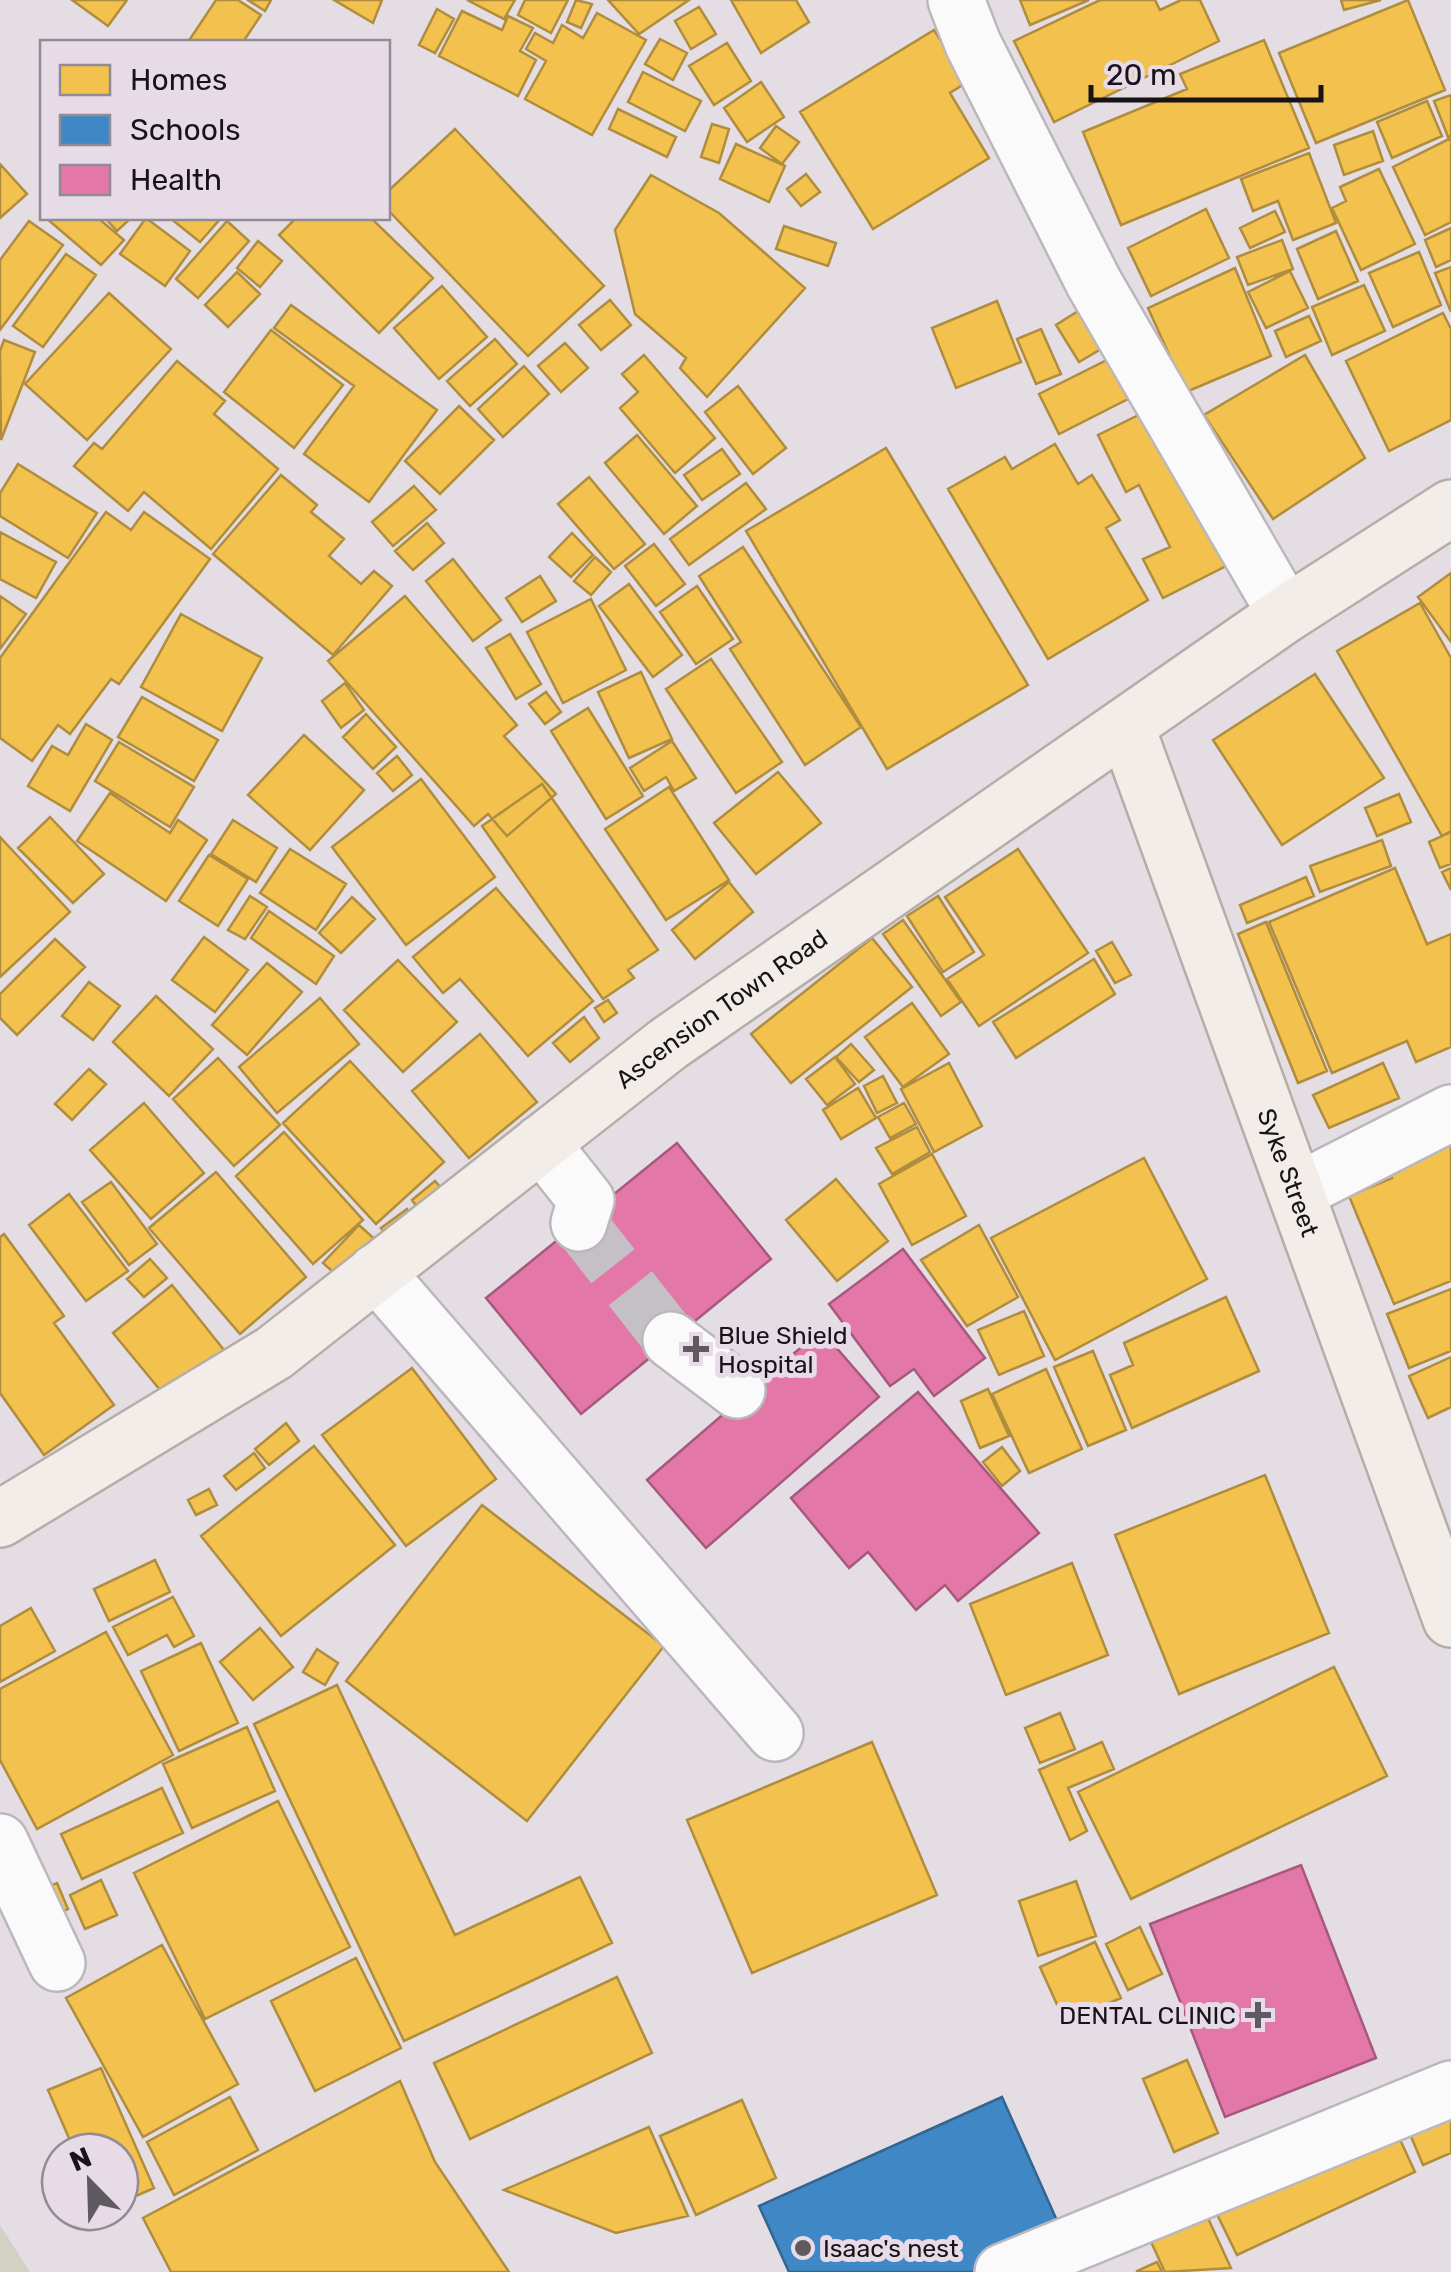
<svg xmlns="http://www.w3.org/2000/svg" width="1451" height="2272" viewBox="0 0 1451 2272" font-family="Rubik,sans-serif">
  <style>
    .green { fill: #d2d1c4 }
    .homes { fill: #f2c14e; stroke: #b08d3e; stroke-width: 2.5 }
    .schools { fill: #3f88c5; stroke: #336591; stroke-width: 2.5 }
    .health { fill: #e377a8; stroke: #a6597c; stroke-width: 2.5 }
    .lines { fill: none; stroke-linecap: round; stroke-linejoin: round }
    .minor-tunnel { stroke: #c5c0c5; stroke-width: 55; stroke-dasharray: 55 28; stroke-linecap: butt }
    .minor-casing { stroke: #bbb7bc; stroke-width: 60 }
    .major-casing { stroke: #b6ada7; stroke-width: 60 }
    .minor { stroke: #fbfafb; stroke-width: 55 }
    .major { stroke: #f2ede9; stroke-width: 55 }
    .poi-dot { fill: #5f5a5f; stroke: #e6dbe7; stroke-width: 4 }
    .labels { text-anchor: middle; stroke-width: 10; stroke-linejoin: round; paint-order: stroke }
    .street-label { font-size: 25px; fill: #171317; stroke: #e6dbe7 }
    .poi-label { font-size: 25px; fill: #171317; stroke: #e6dbe7; text-anchor: start }
  </style>
  <rect width="100%" height="100%" fill="#e4dee4"/>
  <path class="green" d="M0,2225L30,2272H0Z"/>
  <path class="homes" d="M72,0H127L108,26Z
    M216,0H238L261,15L243,42H188Z
    M248,0H271L265,11Z
    M334,0H382L373,23Z
    M467,0H515L504,19Z
    M525,0H568L551,33L518,15Z
    M576,0L592,4L581,28L567,22Z
    M608,0H689L639,34Z
    M731,0H796L809,22L761,53Z
    M1020,0H1089L1030,25Z
    M1100,0H1155L1160,10L1181,0H1200L1219,41L1054,122L1014,41Z
    M1341,0H1381L1344,10Z
    M1408,0L1445,90L1316,143L1279,53Z
    M699,7L716,34L691,49L675,21Z
    M437,9L454,19L435,53L419,45Z
    M462,11L502,30L508,16L533,28L520,51L536,60L518,96L439,56Z
    M597,13L646,40L592,135L525,99L546,61L526,49L535,33L553,43L562,25L583,38Z
    M934,30L967,82L950,93L989,158L873,229L800,112Z
    M660,39L687,53L673,80L645,64Z
    M1264,40L1309,148L1121,225L1083,132L1187,89L1180,74Z
    M727,43L751,81L714,105L689,66Z
    M643,72L701,101L685,131L628,102Z
    M761,82L784,117L747,142L724,108Z
    M1451,95V136L1448,137L1434,101Z
    M1427,101L1442,136L1392,158L1377,122Z
    M618,109L676,137L667,157L609,129Z
    M712,124L729,129L719,163L701,157Z
    M776,126L799,142L782,164L760,148Z
    M455,129L604,286L528,356L388,210V191Z
    M1373,131L1383,161L1344,175L1334,145Z
    M1451,138V222L1425,235L1393,167Z
    M736,144L785,166L769,202L720,179Z
    M1309,153L1336,223L1293,240L1278,201L1253,211L1241,179Z
    M0,164L27,194L0,218Z
    M1379,169L1415,244L1361,270L1332,208L1346,201L1340,187Z
    M806,174L820,192L801,206L787,189Z
    M651,175L719,213L805,288L707,397L680,368L686,358L635,314L615,230Z
    M1206,209L1229,258L1151,296L1128,248Z
    M1275,211L1285,232L1250,248L1240,228Z
    M46,218H98L124,240L101,265Z
    M105,218H131L117,231Z
    M146,218L190,251L165,286L120,254Z
    M170,218H221L200,242Z
    M296,218H371L433,278L379,333L279,235Z
    M29,221L63,245L0,330V260Z
    M227,221L249,241L198,298L176,279Z
    M784,226L836,243L828,266L776,249Z
    M1451,228V260L1436,267L1425,240Z
    M1336,231L1358,281L1318,299L1297,249Z
    M1282,240L1293,269L1248,285L1237,257Z
    M258,241L282,261L260,287L237,268Z
    M1419,252L1441,305L1393,327L1369,273Z
    M66,254L96,275L43,347L13,326Z
    M1451,267V312L1435,273Z
    M1235,268L1271,356L1186,392L1148,308Z
    M1290,271L1308,308L1266,328L1248,292Z
    M237,272L260,294L228,327L205,305Z
    M1364,285L1385,331L1332,355L1312,307Z
    M442,286L487,337L439,379L394,328Z
    M109,293L171,349L87,440L25,384Z
    M610,300L631,325L601,350L579,325Z
    M997,301L1021,362L956,388L932,328Z
    M291,305L437,410L369,502L304,454L354,386L274,328Z
    M1083,308L1106,346L1079,362L1056,325Z
    M1443,313L1451,329V420L1389,451L1346,361Z
    M1309,316L1321,341L1286,357L1275,331Z
    M1041,329L1061,374L1036,384L1017,339Z
    M271,330L343,385L294,448L224,392Z
    M495,339L517,364L470,406L447,381Z
    M4,340L35,352L1,440L0,351Z
    M565,343L588,368L561,392L538,366Z
    M644,355L715,438L675,473L620,408L638,392L622,374Z
    M1305,355L1365,458L1273,519L1204,415Z
    M1107,360L1128,399L1059,434L1039,394Z
    M177,361L225,401L214,414L278,469L211,549L144,492L128,511L74,466L94,443L102,449Z
    M524,366L549,394L503,437L478,409Z
    M738,386L786,448L753,474L705,412Z
    M459,406L494,440L440,494L405,461Z
    M1155,407L1234,562L1163,598L1143,559L1170,547L1139,485L1126,492L1098,435Z
    M637,435L697,506L664,534L605,463Z
    M1055,444L1078,484L1092,475L1120,520L1106,528L1148,600L1048,659L948,489L1005,457L1012,469Z
    M886,448L1028,685L887,769L746,531Z
    M722,449L740,474L702,500L684,475Z
    M18,464L97,513L68,558L0,516V493Z
    M281,475L317,505L311,512L344,539L329,556L361,584L374,571L392,586L333,655L213,554Z
    M589,477L645,544L614,569L558,504Z
    M746,483L766,509L689,565L670,539Z
    M414,486L436,510L393,546L372,522Z
    M106,512L131,530L144,512L210,559L119,684L111,679L70,734L58,725L32,761L0,738V658Z
    M427,523L444,543L413,570L395,551Z
    M0,532L56,562L36,598L0,579Z
    M572,533L593,555L571,577L549,557Z
    M654,544L685,584L656,606L625,566Z
    M743,547L861,727L805,765L730,649L741,642L699,576Z
    M595,557L611,572L591,595L574,581Z
    M453,559L501,620L473,641L426,581Z
    M1451,573V642L1418,597Z
    M540,576L556,601L522,622L506,598Z
    M629,584L682,655L653,677L599,606Z
    M697,586L733,639L696,664L660,612Z
    M0,596L26,614L0,649Z
    M405,596L517,725L504,736L556,794L507,836L488,814L474,826L328,661Z
    M591,599L626,670L563,703L527,632Z
    M1420,603L1451,658V831L1442,836L1337,651Z
    M181,614L262,658L222,731L141,687Z
    M510,634L541,684L516,699L486,648Z
    M711,659L782,762L736,793L666,689Z
    M641,672L672,739L629,758L598,692Z
    M1315,674L1384,778L1282,845L1213,740Z
    M345,683L364,710L341,728L322,701Z
    M546,692L561,712L545,724L529,704Z
    M142,697L218,740L194,781L118,737Z
    M588,708L643,796L606,819L551,731Z
    M366,714L396,747L373,769L343,737Z
    M86,724L112,740L70,811L28,786L52,746L68,755Z
    M304,735L364,790L310,850L248,795Z
    M672,741L696,778L674,791L666,777L644,791L630,768Z
    M119,742L194,787L170,827L95,781Z
    M397,756L412,775L393,791L377,773Z
    M778,772L821,823L756,874L714,823Z
    M421,779L495,877L406,945L332,847Z
    M542,784L658,950L628,970L634,978L603,999L482,826Z
    M669,787L729,880L666,920L605,829Z
    M110,793L170,833L178,820L207,840L166,901L77,841Z
    M1399,794L1411,822L1377,836L1365,808Z
    M50,817L104,874L73,903L18,848Z
    M233,820L277,848L256,882L211,854Z
    M1451,832V864L1440,868L1429,842Z
    M0,837L70,912L0,977Z
    M1382,840L1391,866L1320,892L1310,866Z
    M290,849L346,884L316,930L260,893Z
    M1018,849L1088,953L979,1026L947,979L984,955L945,897Z
    M209,855L248,879L218,926L179,901Z
    M1395,868L1427,944L1451,934V1047L1416,1062L1407,1041L1332,1073L1269,922Z
    M1451,868V890L1442,872Z
    M1306,877L1314,896L1247,923L1240,905Z
    M729,882L753,912L695,959L672,930Z
    M496,888L593,1001L528,1056L460,979L443,993L413,957Z
    M250,896L267,907L245,939L228,930Z
    M938,896L974,952L943,972L907,916Z
    M352,897L375,919L341,953L319,933Z
    M269,911L334,956L316,984L251,938Z
    M903,920L961,1002L941,1016L883,934Z
    M1266,922L1327,1071L1298,1083L1238,934Z
    M204,937L248,970L215,1012L172,980Z
    M872,938L912,987L791,1083L751,1034Z
    M55,939L85,967L17,1035L0,1018V994Z
    M1112,942L1131,975L1115,983L1096,951Z
    M1094,959L1115,994L1016,1058L993,1022Z
    M398,960L457,1022L403,1072L344,1010Z
    M267,963L302,992L247,1055L212,1025Z
    M89,982L120,1006L93,1040L62,1016Z
    M156,996L213,1049L169,1096L113,1042Z
    M320,998L359,1044L277,1113L239,1067Z
    M608,1000L617,1013L604,1022L595,1008Z
    M912,1003L949,1054L903,1087L865,1037Z
    M584,1017L599,1038L570,1062L553,1043Z
    M480,1034L537,1102L469,1158L412,1091Z
    M851,1044L874,1070L859,1082L836,1057Z
    M835,1057L855,1084L827,1105L806,1079Z
    M218,1058L280,1125L234,1166L173,1099Z
    M350,1061L444,1162L376,1224L283,1123Z
    M949,1063L982,1126L934,1152L901,1089Z
    M1383,1063L1399,1098L1329,1128L1313,1095Z
    M89,1069L106,1084L72,1120L55,1104Z
    M883,1076L897,1103L877,1113L864,1086Z
    M858,1088L876,1118L841,1139L823,1110Z
    M144,1103L204,1173L151,1219L90,1150Z
    M904,1103L916,1124L890,1138L878,1117Z
    M917,1127L930,1152L892,1174L876,1148Z
    M284,1132L363,1220L313,1264L236,1176Z
    M1451,1137V1281L1394,1304L1349,1196L1392,1178L1386,1164Z
    M932,1154L966,1216L912,1245L879,1184Z
    M1144,1158L1207,1279L1055,1360L991,1238Z
    M216,1172L306,1277L240,1334L149,1228Z
    M836,1179L888,1241L837,1281L786,1220Z
    M435,1181L449,1197L424,1217L412,1200Z
    M111,1182L157,1244L129,1265L82,1202Z
    M69,1194L128,1271L86,1301L29,1225Z
    M407,1209L417,1222L391,1241L381,1228Z
    M359,1225L379,1243L344,1282L323,1263Z
    M979,1225L1018,1297L967,1326L921,1260Z
    M4,1234L64,1316L54,1323L114,1405L44,1455L0,1393V1237Z
    M150,1259L167,1278L144,1297L127,1279Z
    M172,1285L228,1355L170,1402L113,1333Z
    M1451,1289V1351L1409,1368L1387,1314Z
    M1226,1297L1259,1371L1132,1428L1110,1375L1133,1365L1124,1343Z
    M1024,1311L1044,1356L999,1375L978,1330Z
    M1093,1351L1126,1430L1088,1446L1054,1367Z
    M1451,1357V1407L1428,1418L1409,1376Z
    M412,1368L496,1479L406,1546L322,1435Z
    M1046,1369L1082,1449L1029,1473L992,1394Z
    M988,1389L1009,1436L980,1448L961,1401Z
    M286,1423L299,1441L269,1465L255,1449Z
    M314,1446L395,1545L281,1636L201,1536Z
    M1002,1447L1020,1471L1002,1486L983,1462Z
    M254,1453L265,1468L236,1490L224,1476Z
    M1265,1475L1329,1633L1179,1694L1115,1535Z
    M209,1489L217,1505L196,1515L188,1500Z
    M482,1505L664,1646L527,1821L346,1681Z
    M155,1560L170,1592L109,1621L94,1589Z
    M1072,1563L1108,1655L1006,1695L970,1604Z
    M173,1597L194,1636L174,1647L167,1635L128,1655L113,1627Z
    M31,1608L55,1651L0,1682V1626Z
    M260,1628L293,1667L253,1700L220,1662Z
    M106,1632L173,1755L37,1829L0,1760V1689Z
    M201,1643L238,1723L179,1751L141,1671Z
    M317,1649L338,1663L325,1685L303,1672Z
    M1334,1667L1387,1776L1131,1899L1078,1792Z
    M337,1685L455,1935L580,1877L612,1943L404,2041L254,1724Z
    M1060,1713L1075,1749L1040,1763L1025,1728Z
    M247,1727L275,1791L192,1828L163,1764Z
    M872,1742L937,1895L752,1973L687,1820Z
    M1102,1742L1114,1769L1068,1788L1087,1831L1070,1840L1039,1770Z
    M162,1788L183,1833L82,1879L61,1834Z
    M278,1801L350,1947L205,2019L134,1873Z
    M101,1880L117,1915L85,1929L70,1895Z
    M1076,1881L1096,1936L1038,1956L1019,1901Z
    M57,1883L68,1909L45,1919L35,1892Z
    M1140,1927L1162,1974L1128,1990L1106,1944Z
    M1095,1942L1121,1998L1065,2022L1040,1967Z
    M162,1945L238,2084L143,2137L66,1998Z
    M356,1958L401,2048L315,2091L271,2001Z
    M617,1977L652,2053L470,2139L434,2063Z
    M1187,2060L1218,2133L1174,2152L1143,2079Z
    M101,2068L154,2188L120,2203V2152H75L48,2090Z
    M400,2081L435,2162L509,2272H171L143,2218Z
    M230,2097L258,2150L174,2195L147,2142Z
    M742,2100L776,2178L696,2215L660,2136Z
    M1451,2101V2153L1423,2165L1404,2120Z
    M1390,2118L1415,2172L1237,2255L1210,2200Z
    M649,2127L688,2216L616,2233L504,2190Z
    M1201,2203L1231,2268L1165,2272L1145,2229Z
    M1157,2262L1162,2272H1137V2271Z"/>
  <path class="schools" d="M1002,2097L1063,2234L976,2272H789L759,2206Z"/>
  <path class="health" d="M677,1143L771,1259L581,1414L486,1298Z
    M903,1249L985,1358L934,1396L914,1369L890,1386L829,1304Z
    M821,1330L879,1397L706,1548L647,1480Z
    M918,1392L1039,1533L958,1601L945,1585L916,1610L868,1552L849,1568L791,1498Z
    M1301,1865L1376,2058L1225,2117L1150,1924Z"/>
  <g class="lines">
    <path class="minor-tunnel" d="M579,1223L671,1340"/>
    <g class="minor-casing">
      <path id="minor" d="M956,0L973,44L1094,283L1286,614
        M541,1143L586,1200L579,1223
        M1298,1191L1451,1113
        M376,1272L775,1733
        M671,1340L737,1390
        M0,1842L57,1963
        M1003,2272L1451,2089"/>
    </g>
    <g class="major-casing">
      <g id="major">
        <path id="s1" d="M1126,726L1451,1619"/>
        <path id="s2" d="M0,1519L274,1353L668,1044L1286,614L1451,508"/>
      </g>
    </g>
    <use href="#minor" class="minor"/>
    <use href="#major" class="major"/>
  </g>
  <g class="poi-dot">
    <path d="M691 1334h10v10h10v10h-10v10h-10v-10h-10v-10h10z"/>
    <path d="M1253 2000h10v10h10v10h-10v10h-10v-10h-10v-10h10z"/>
    <circle cx="803" cy="2248" r="10"/>
  </g>
  <g class="labels">
    <g class="street-label">
      <text dy="9" stroke="none"><textPath href="#s2" startOffset="885">Ascension Town Road</textPath></text>
      <text dy="9" stroke="none"><textPath href="#s1" startOffset="475">Syke Street</textPath></text>
    </g>
    <g class="poi-label">
      <text x="718" y="1344">Blue Shield<tspan x="718" dy="29">Hospital</tspan></text>
      <text x="1236" y="2024" text-anchor="end">DENTAL CLINIC</text>
      <text x="823" y="2257">Isaac's nest</text>
    </g>
  </g>
  <rect x="40" y="40" width="350" height="180" fill="#e6dbe7" stroke="#938b94" stroke-width="2.5"/>
  <rect x="60" y="65" width="50" height="30" fill="#f2c14e" stroke="#938b94" stroke-width="2.5"/>
  <text x="130" y="90" font-size="30" fill="#171317">Homes</text>
  <rect x="60" y="115" width="50" height="30" fill="#3f88c5" stroke="#938b94" stroke-width="2.5"/>
  <text x="130" y="140" font-size="30" fill="#171317">Schools</text>
  <rect x="60" y="165" width="50" height="30" fill="#e377a8" stroke="#938b94" stroke-width="2.5"/>
  <text x="130" y="190" font-size="30" fill="#171317">Health</text>
  <g transform="translate(90 2182) rotate(337)"><circle r="48" fill="#e6dbe7" stroke="#938b94" stroke-width="2.5"/>
  <path d="M0-8L18 38L0 25L-18 38Z" fill="#5f5a5f"/>
  <text y="-15" font-size="28" font-weight="bold" text-anchor="middle" fill="#171317">N</text>
  </g>
  <path d="M1091 85v15h230v-15" fill="none" stroke="#171317" stroke-width="5"/>
  <text x="1106" y="85" font-size="30" fill="#171317" stroke="#e6dbe7" stroke-width="8" paint-order="stroke">20 m</text>
</svg>
